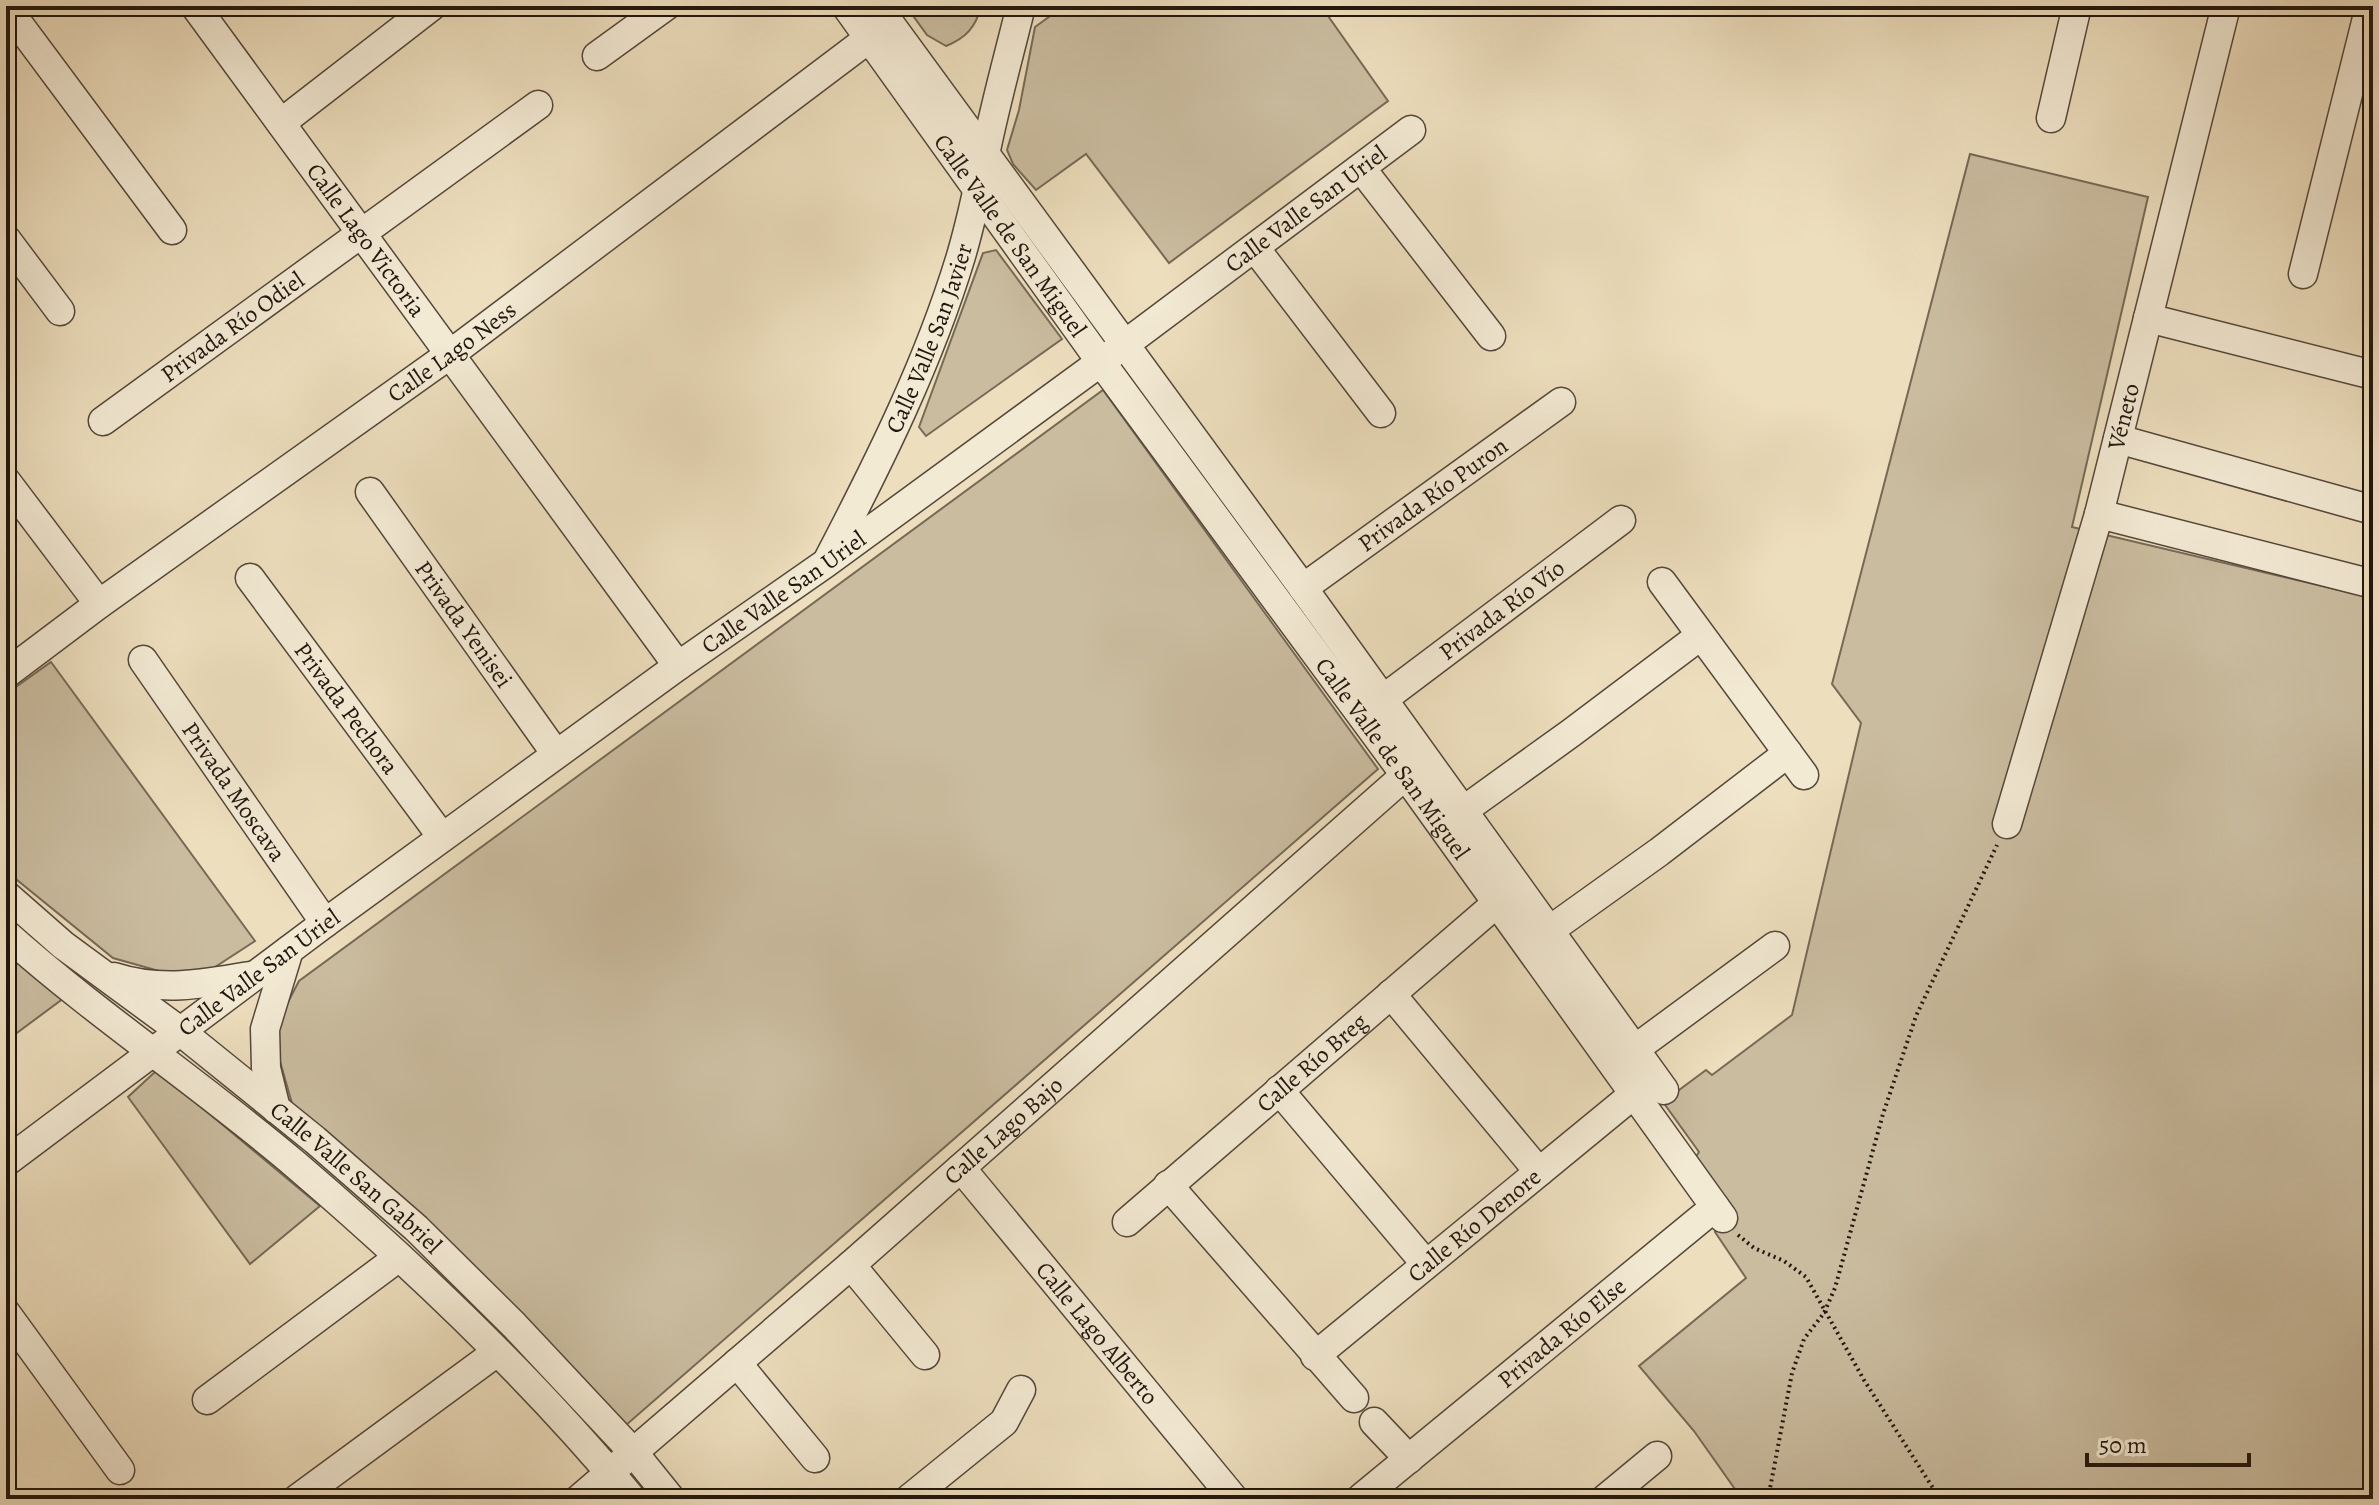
<svg xmlns="http://www.w3.org/2000/svg" width="2379" height="1505" viewBox="0 0 2379 1505" font-family="Alegreya,serif">
  <style>
    .green { fill: #cabc9f; stroke: #766956; stroke-width: 2 }
    .lines { fill: none; stroke-linecap: round; stroke-linejoin: round }
    .minor-casing { stroke: #54483a; stroke-width: 31 }
    .path { stroke: #21160e; stroke-width: 4; stroke-dasharray: 2 4; stroke-linecap: butt }
    .minor { stroke: #f3ead4; stroke-width: 28 }
    .labels { text-anchor: middle; stroke-width: 8; stroke-linejoin: round; paint-order: stroke }
    .street-label { font-size: 24px; fill: #21160e; stroke: #f3ead4 }
  </style>
  <rect width="100%" height="100%" fill="#eddebd"/>
  <filter id="stains"><feTurbulence type="fractalNoise" baseFrequency=".0025" numOctaves="4"/><feColorMatrix values="0 0 0 0 .2 0 0 0 0 .09 0 0 0 0 .02 0 0 0 .5 -.17"/></filter>
  <radialGradient id="worn" r=".72"><stop offset=".6" stop-color="#630" stop-opacity="0"/><stop offset="1" stop-color="#630" stop-opacity=".3"/></radialGradient>
  <path class="green" d="M906,6H981C976,27 966,38 946,46L927,35Z
    M1064,6H1321L1388,101L1169,263L1086,154L1036,190L1013,164L1007,150L1019,110L1035,27Z
    M1970,154L2148,197L2072,527L2373,598V1499H1742L1694,1431L1639,1366L1746,1278L1715,1232L1732,1219L1695,1158L1699,1152L1663,1102L1706,1070L1712,1075L1792,1015L1861,723L1832,684Z
    M996,250L1062,339L926,436L919,427L983,253Z
    M1103,390L1378,769L625,1426L293,1107L272,1033L299,981Z
    M51,662L255,941L212,969L166,973L113,958L6,871V694Z
    M6,949L64,998L6,1041Z
    M157,1070L320,1206L250,1264L128,1097Z"/>
  <g class="lines">
    <g class="minor-casing">
      <g id="minor">
        <path id="s1" d="M195,6L678,666"/>
        <path id="s2" d="M846,6L1101,362L1406,776L1723,1218"/>
        <path d="M877,6L1303,588L1664,1090"/>
        <path d="M6,7L172,230"/>
        <path d="M597,56L666,6"/>
        <path d="M2051,118L2077,6"/>
        <path d="M281,123L432,6"/>
        <path d="M1361,168L1491,336"/>
        <path d="M6,239L60,311"/>
        <path d="M1255,248L1381,413"/>
        <path d="M2303,274L2370,6"/>
        <path d="M2148,318L2373,375"/>
        <path id="s3" d="M103,421L538,105"/>
        <path d="M2118,439L2373,510"/>
        <path d="M6,481L99,604"/>
        <path id="s4" d="M370,492L556,754"/>
        <path d="M2099,514L2373,584"/>
        <path id="s5" d="M829,558C880,460 929,362 961,256C971,222 978,189 985,155C995,105 1009,55 1021,6"/>
        <path id="s6" d="M250,578L442,837"/>
        <path d="M1662,582L1804,775"/>
        <path id="s7" d="M1303,588L1561,402"/>
        <path id="s8" d="M143,660L325,923"/>
        <path id="s9" d="M6,674L99,604L449,355L884,27"/>
        <path id="s10" d="M1382,700L1621,520"/>
        <path d="M1464,810L1571,733L1700,636"/>
        <path id="s11" d="M2007,824L2099,514L2226,6"/>
        <path id="s12" d="M6,895L63,945L180,1031L315,1140L416,1228L514,1325L633,1452L671,1499"/>
        <path d="M1550,930L1659,852L1788,753"/>
        <path d="M6,934C98,1016 202,1085 296,1165C415,1267 532,1378 632,1499"/>
        <path d="M114,977C160,992 204,984 250,976"/>
        <path d="M1391,994L1539,1172"/>
        <path d="M1635,1049L1775,946"/>
        <path d="M1279,1090L1425,1263"/>
        <path d="M276,1109L266,1068L265,1029L289,950"/>
        <path id="s13" d="M6,1162L325,923L678,666L826,563L1124,345L1411,130"/>
        <path id="s14" d="M961,1168L1234,1499"/>
        <path d="M1168,1185L1354,1398"/>
        <path id="s15" d="M1127,1222L1497,903"/>
        <path d="M851,1265L925,1355"/>
        <path d="M6,1313L120,1470"/>
        <path id="s16" d="M1315,1356L1634,1094"/>
        <path d="M737,1363L815,1458"/>
        <path d="M207,1400L399,1257"/>
        <path d="M1374,1422L1409,1459"/>
        <path id="s17" d="M1361,1498L1715,1207"/>
        <path d="M297,1499L497,1352"/>
        <path id="s18" d="M579,1499L851,1265L1418,764"/>
        <path d="M909,1499L1004,1422L1021,1390"/>
        <path d="M1605,1499L1657,1456"/>
      </g>
    </g>
    <path class="path" d="M1738,1235L1754,1248L1784,1261L1806,1277L1864,1380L1940,1499
      M1768,1499L1792,1373L1804,1339L1824,1313L1835,1288L1883,1114L1916,1016L1997,845"/>
    <use href="#minor" class="minor"/>
  </g>
  <g class="labels">
    <g class="street-label">
      <text dy="8" stroke="none"><textPath href="#s13" startOffset="1612">Calle Valle San Uriel</textPath></text>
      <text dy="8" stroke="none"><textPath href="#s2" startOffset="282">Calle Valle de San Miguel</textPath></text>
      <text dy="8" stroke="none"><textPath href="#s1" startOffset="290">Calle Lago Victoria</textPath></text>
      <text dy="8" stroke="none"><textPath href="#s3" startOffset="160">Privada Río Odiel</textPath></text>
      <text dy="8" stroke="none"><textPath href="#s5" startOffset="242">Calle Valle San Javier</textPath></text>
      <text dy="8" stroke="none"><textPath href="#s9" startOffset="550">Calle Lago Ness</textPath></text>
      <text dy="8" stroke="none"><textPath href="#s11" startOffset="424">Véneto</textPath></text>
      <text dy="8" stroke="none"><textPath href="#s7" startOffset="160">Privada Río Puron</textPath></text>
      <text dy="8" stroke="none"><textPath href="#s13" startOffset="964">Calle Valle San Uriel</textPath></text>
      <text dy="8" stroke="none"><textPath href="#s10" startOffset="150">Privada Río Vío</textPath></text>
      <text dy="8" stroke="none"><textPath href="#s4" startOffset="162">Privada Yenisei</textPath></text>
      <text dy="8" stroke="none"><textPath href="#s6" startOffset="162">Privada Pechora</textPath></text>
      <text dy="8" stroke="none"><textPath href="#s2" startOffset="930">Calle Valle de San Miguel</textPath></text>
      <text dy="8" stroke="none"><textPath href="#s8" startOffset="160">Privada Moscava</textPath></text>
      <text dy="8" stroke="none"><textPath href="#s13" startOffset="316">Calle Valle San Uriel</textPath></text>
      <text dy="8" stroke="none"><textPath href="#s15" startOffset="244">Calle Río Breg</textPath></text>
      <text dy="8" stroke="none"><textPath href="#s18" startOffset="562">Calle Lago Bajo</textPath></text>
      <text dy="8" stroke="none"><textPath href="#s12" startOffset="450">Calle Valle San Gabriel</textPath></text>
      <text dy="8" stroke="none"><textPath href="#s16" startOffset="206">Calle Río Denore</textPath></text>
      <text dy="8" stroke="none"><textPath href="#s14" startOffset="214">Calle Lago Alberto</textPath></text>
      <text dy="8" stroke="none"><textPath href="#s17" startOffset="260">Privada Río Else</textPath></text>
    </g>
  </g>
  <rect width="2379" height="1505" fill="none" stroke="#eddebd" stroke-width="32"/>
  <rect x="8" y="8" width="2363" height="1489" fill="none" stroke="#21160e" stroke-width="4"/>
  <rect x="16" y="16" width="2347" height="1473" fill="none" stroke="#21160e" stroke-width="2"/>
  <path d="M2087 1453v12h162v-12" fill="none" stroke="#21160e" stroke-width="4"/>
  <text x="2099" y="1453" font-size="24" fill="#21160e" stroke="#f3ead4" stroke-width="6" paint-order="stroke">50 m</text>
  <rect width="100%" height="100%" filter="url(#stains)"/>
  <rect width="100%" height="100%" fill="url(#worn)"/>
</svg>
